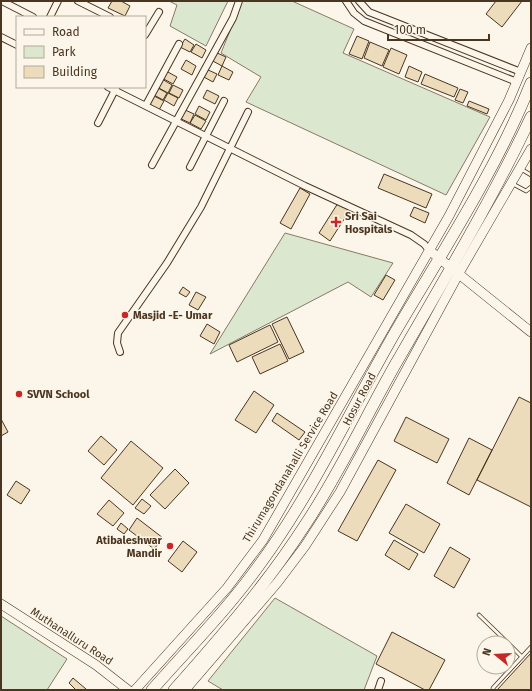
<svg xmlns="http://www.w3.org/2000/svg" width="532" height="691" viewBox="0 0 532 691" font-family="'Fira Sans',sans-serif">
  <style>
    .green { fill: #dce7d0; stroke: #887966 }
    .building { fill: #ecdcbc; stroke: #4a3520 }
    .lines { fill: none; stroke-linecap: round; stroke-linejoin: round }
    .lane-casing { stroke: #4a3520; stroke-width: 4.5 }
    .street-casing { stroke: #4a3520; stroke-width: 8 }
    .secondary-casing { stroke: #4a3520; stroke-width: 10 }
    .highway-casing { stroke: #4a3520; stroke-width: 12 }
    .lane { stroke: #fbf6e9; stroke-width: 3 }
    .street { stroke: #fbf6e9; stroke-width: 6 }
    .secondary { stroke: #fbf6e9; stroke-width: 9 }
    .highway { stroke: #fbf6e9; stroke-width: 11 }
    .poi-dot { fill: #c62828; stroke: #fbf6e9; stroke-width: 1.5 }
    .labels { text-anchor: middle; stroke-width: 3; stroke-linejoin: round; paint-order: stroke }
    .poi-label { font-size: 11px; font-weight: bold; fill: #4a3520; stroke: #fbf6e9; text-anchor: start }
    .street-label { font-size: 11px; fill: #4a3520; stroke: #fbf6e9 }
  </style>
  <rect width="100%" height="100%" fill="#fbf6e9"/>
  <path class="green" d="M169,1H228L206,46L170,26L177,5Z
    M242,1H292L354,29L343,53L490,117L446,195L246,102L261,77L221,53Z
    M285,233L393,263L371,297L348,282L210,354Z
    M275,598L377,656L364,690H223L208,681Z
    M1,616L67,659L47,690H1Z"/>
  <path class="building" d="M112,1H121L130,6L125,16L108,8Z
    M496,1H522L502,27L486,14Z
    M357,36L369,41L362,59L349,54Z
    M185,39L194,45L190,52L180,47Z
    M370,42L389,50L382,66L364,58Z
    M196,44L206,50L202,58L191,52Z
    M391,48L407,55L399,74L383,67Z
    M215,52L226,57L222,66L211,60Z
    M186,60L196,66L192,75L181,69Z
    M222,66L233,72L229,80L218,75Z
    M409,66L422,72L418,82L405,77Z
    M206,69L217,74L213,82L202,76Z
    M166,71L177,77L173,84L162,78Z
    M425,74L458,88L454,97L421,84Z
    M162,79L172,85L168,93L157,87Z
    M173,85L183,90L179,98L169,93Z
    M158,88L167,93L163,100L154,95Z
    M460,89L468,92L463,103L455,100Z
    M207,90L219,96L215,104L203,98Z
    M168,93L178,98L174,106L164,100Z
    M152,95L164,101L159,110L148,103Z
    M469,101L489,109L487,114L467,106Z
    M199,106L210,112L206,120L195,114Z
    M183,109L194,114L190,123L179,118Z
    M195,115L206,121L201,129L190,123Z
    M384,174L432,194L426,208L378,188Z
    M300,188L310,194L291,229L280,223Z
    M338,203L350,210L330,241L319,233Z
    M414,207L429,213L425,223L410,216Z
    M386,275L395,280L383,300L374,295Z
    M183,287L190,292L186,297L179,293Z
    M196,292L206,297L198,310L189,305Z
    M287,317L304,352L289,359L272,324Z
    M207,324L220,332L214,344L200,336Z
    M270,325L278,342L237,362L229,345Z
    M280,344L288,361L260,374L252,357Z
    M254,391L274,405L256,433L235,420Z
    M519,397L531,403V507L477,480Z
    M277,413L305,432L299,440L272,421Z
    M406,417L449,439L437,463L394,441Z
    M1,419L8,432L1,436Z
    M101,436L117,450L104,465L88,451Z
    M469,438L492,450L469,495L447,483Z
    M131,441L163,468L133,505L101,478Z
    M378,460L396,470L357,541L338,531Z
    M175,469L189,483L165,509L150,495Z
    M16,481L30,490L21,504L7,495Z
    M142,499L151,506L144,514L135,508Z
    M109,500L124,513L113,526L97,514Z
    M406,504L440,524L424,553L389,533Z
    M137,518L163,538L154,549L129,530Z
    M121,523L128,529L124,534L117,529Z
    M394,540L418,554L409,570L385,555Z
    M183,541L197,552L182,572L168,561Z
    M450,547L470,559L454,588L434,576Z
    M392,632L445,660L429,690H425L376,664Z
    M531,653V690H497Z
    M73,678L86,689L85,690H76L69,683Z"/>
  <g class="lines">
    <g class="lane-casing">
      <path id="lane" d="M521,169L531,175
        M513,184L526,191L531,187
        M479,615L508,643
        M508,643L522,657
        M493,690V688L531,647"/>
    </g>
    <g class="street-casing">
      <path id="street" d="M2,1L33,17
        M78,1L110,17
        M346,1L354,13L364,21L517,82
        M359,1L369,12L521,72
        M50,17L58,1
        M145,35L159,12
        M1,37L17,45
        M108,87L305,186L411,235L424,244L429,250
        M146,105L179,44
        M98,123L116,88
        M152,165L233,18L239,1
        M190,167L224,101
        M120,352L117,343L118,333L167,263L201,207L248,112
        M378,690L381,681"/>
    </g>
    <g class="secondary-casing">
      <path id="secondary" d="M429,250L531,332
        M1,604L96,665L128,690
        M135,690L227,588L263,540L449,216L509,100L531,48
        M185,690L277,583L305,546L340,492L459,273L531,149"/>
    </g>
    <g class="highway-casing">
      <path id="highway" d="M152,690C188,649 228,609 260,564C315,489 353,404 400,324C446,246 497,168 531,83
        M174,690C221,637 267,584 305,525C339,474 365,418 395,365C442,283 491,202 531,117"/>
    </g>
    <use href="#lane" class="lane"/>
    <use href="#street" class="street"/>
    <use href="#secondary" class="secondary"/>
    <use href="#highway" class="highway"/>
  </g>
  <g class="poi-dot">
    <path d="M334 216h4v4h4v4h-4v4h-4v-4h-4v-4h4z"/>
    <circle cx="125" cy="315" r="4"/>
    <circle cx="19" cy="394" r="4"/>
    <circle cx="170" cy="546" r="4"/>
  </g>
  <g class="labels">
    <g class="poi-label">
      <text x="345" y="220">Sri Sai<tspan x="345" dy="13">Hospitals</tspan></text>
      <text x="133" y="319">Masjid -E- Umar</text>
      <text x="27" y="398">SVVN School</text>
      <text x="162" y="544" text-anchor="end">Atibaleshwar<tspan x="162" dy="13">Mandir</tspan></text>
    </g>
    <g class="street-label">
      <text transform="translate(359 399) rotate(-62)" y="4">Hosur Road</text>
      <text transform="translate(290 467) rotate(-59)" y="4">Thirumagondanahalli Service Road</text>
      <text transform="translate(72 636) rotate(33)" y="4">Muthanalluru Road</text>
    </g>
  </g>
  <rect width="532" height="691" fill="none" stroke="#4a3520" stroke-width="4"/>
  <rect x="16" y="16" width="130" height="72" fill="#fbf6e9" stroke="#b4a999"/>
  <rect x="24" y="29" width="20" height="6" fill="#fbf6e9" stroke="#b4a999"/>
  <text x="52" y="36" font-size="12" fill="#4a3520">Road</text>
  <rect x="24" y="46" width="20" height="12" fill="#dce7d0" stroke="#b4a999"/>
  <text x="52" y="56" font-size="12" fill="#4a3520">Park</text>
  <rect x="24" y="66" width="20" height="12" fill="#ecdcbc" stroke="#b4a999"/>
  <text x="52" y="76" font-size="12" fill="#4a3520">Building</text>
  <g transform="translate(496 655) rotate(288)"><circle r="19" fill="#fbf6e9" stroke="#b4a999"/>
  <path d="M0-3L7 15L0 10L-7 15Z" fill="#c62828"/>
  <text y="-6" font-size="11" font-weight="bold" text-anchor="middle" fill="#4a3520">N</text>
  </g>
  <path d="M388 34v6h101v-6" fill="none" stroke="#4a3520" stroke-width="2"/>
  <text x="394" y="34" font-size="12" fill="#4a3520" stroke="#fbf6e9" stroke-width="3" paint-order="stroke">100 m</text>
</svg>
